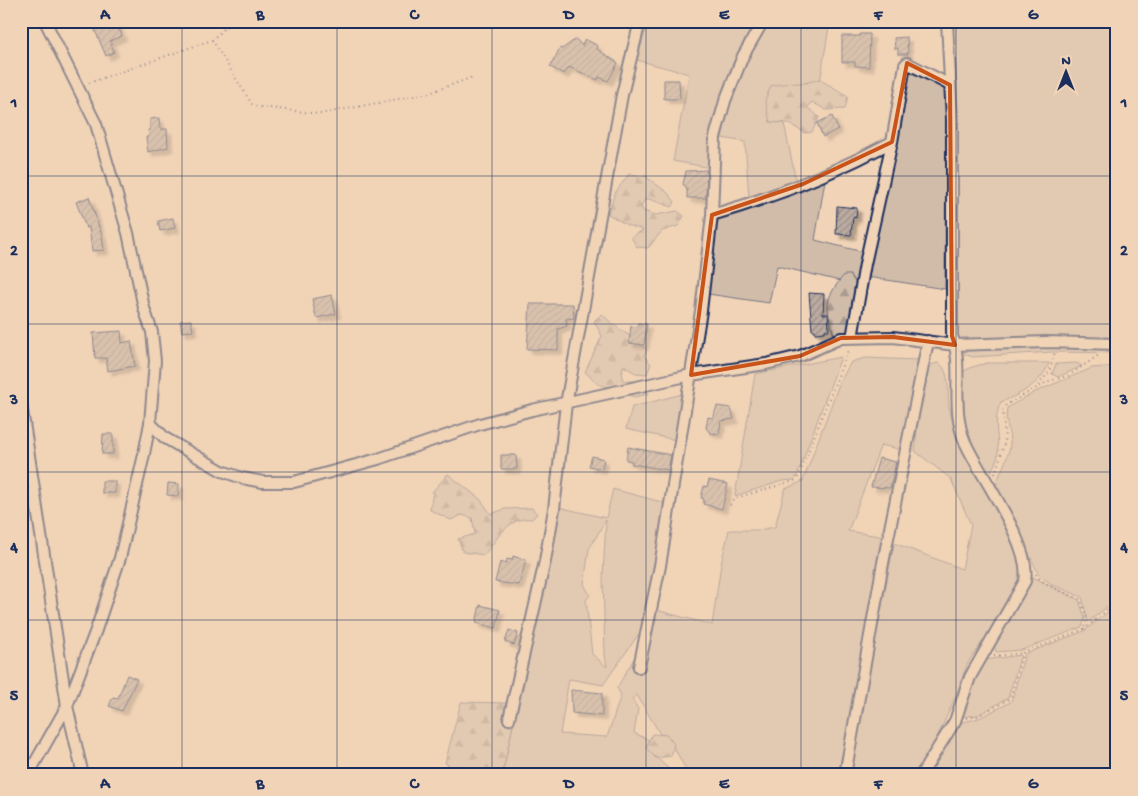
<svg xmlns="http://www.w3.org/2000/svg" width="1138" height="796" viewBox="0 0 1138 796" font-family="'Gochi Hand',sans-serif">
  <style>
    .grass { fill: #d1bcaa; stroke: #767684; fill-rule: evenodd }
    .forest { fill: url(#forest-firs); stroke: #767684 }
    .building { fill: url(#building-hatch); stroke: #1b2f5e; filter: url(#shadow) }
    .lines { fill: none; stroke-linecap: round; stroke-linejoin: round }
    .street-casing { stroke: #1b2f5e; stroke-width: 14 }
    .path { stroke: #1b2f5e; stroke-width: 2; stroke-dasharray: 1 4; stroke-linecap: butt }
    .street { stroke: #f1d4b7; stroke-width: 10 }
    .marked { fill: none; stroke: #c95318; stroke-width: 4; stroke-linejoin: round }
    .grid { fill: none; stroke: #1b2f5e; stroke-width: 1; stroke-opacity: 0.55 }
    .neatline { fill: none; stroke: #1b2f5e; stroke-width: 2 }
    .grid-label { font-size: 16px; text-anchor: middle; font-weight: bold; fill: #1b2f5e }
  </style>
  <defs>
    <pattern id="forest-firs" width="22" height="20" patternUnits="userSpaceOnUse" patternTransform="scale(1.25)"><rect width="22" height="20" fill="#d1bcaa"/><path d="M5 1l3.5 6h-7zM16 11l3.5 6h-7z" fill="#a9998e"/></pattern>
    <pattern id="building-hatch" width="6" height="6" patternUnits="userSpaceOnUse" patternTransform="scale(1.25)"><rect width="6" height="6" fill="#bcaba1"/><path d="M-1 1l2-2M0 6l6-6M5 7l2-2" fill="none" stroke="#988c86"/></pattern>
    <filter id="shadow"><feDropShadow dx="4.5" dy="4.5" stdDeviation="1" flood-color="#0004"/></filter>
  </defs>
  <rect width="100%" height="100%" fill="#f1d4b7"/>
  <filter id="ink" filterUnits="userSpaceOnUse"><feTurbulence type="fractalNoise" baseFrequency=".02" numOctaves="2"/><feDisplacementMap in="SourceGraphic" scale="10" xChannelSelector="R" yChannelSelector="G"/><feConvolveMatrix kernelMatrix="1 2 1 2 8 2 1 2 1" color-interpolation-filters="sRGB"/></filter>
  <g filter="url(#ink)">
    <path class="grass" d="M648,21H757C726,67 711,112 711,168L673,161L689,74L637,60Z
      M767,21H830L819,88L776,85L771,86L770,122L784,123L796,181L749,198L745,142L722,138L728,111L746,58Z
      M952,21H1117V353L1052,352L973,357L961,353L956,341L958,284Z
      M908,70L946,89L945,289L867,277L896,148Z
      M825,180L815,240L863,252L857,285L777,266L769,303L708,294L715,224L719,218L793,195Z
      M841,357L796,478L794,480L782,481L735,496L755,374Z
      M865,358L919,360L911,394L903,450L881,445L848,531L885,537L838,775H689L667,735L660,734L637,695L632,699L638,709L634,733L649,740L646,748L669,769L670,775H502L554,542L558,507L606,518L613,489L665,503L643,628L603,685L569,679L560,734L607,737L621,695L617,688L640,648L635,671L641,672L656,610L712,625L721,564L729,530H758L775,527L785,489L803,481L839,384L851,362ZM606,520L603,577L605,655L607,667L592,654L586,600L590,595L584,584L589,549Z
      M939,363C951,372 947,393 949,406C951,418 955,432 959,443C975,481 1014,524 1019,566C1022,587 997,624 985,641C979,648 970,657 967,665C953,704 938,740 915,775H850L894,543L962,569L971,525L951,479L915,451L918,420L929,365Z
      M987,363H1049C1042,383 1020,395 1001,402C993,417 998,434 998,450C999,458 992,469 989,476L964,426V400L960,384L962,372L972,367Z
      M1077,363L1082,366L1058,377L1052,374L1056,364Z
      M1117,366V599L1088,622L1082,597L1053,585L1039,575L1011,516L995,489C998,475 1005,465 1009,451C1013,437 1004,424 1007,408L1035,392L1092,368Z
      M686,393L676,440L626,429L632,407Z
      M1031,576L1079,600L1085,618L1082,627L1022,650L996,652L994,645L1030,584Z
      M1117,605V775H928L960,723L979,718L1011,702L1025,654L1084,631Z
      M1021,655L1008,698L978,715L962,717L967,698L984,660Z"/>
    <path class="forest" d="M819,79L848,96L845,109L826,110L812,102L807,107L819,117L812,132L805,133L788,123L770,122L765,100L771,86C790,81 800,86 819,79Z
      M629,174L645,176L668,193L675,202L672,207L646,198L641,206L643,211L656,215L677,211L684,216L678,226L662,231L648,248L637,247L631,237L643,230L627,225L608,214L615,193Z
      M844,275H850L857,285L847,337H834C826,305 823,301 844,275Z
      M602,314C615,328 633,336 647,350L644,356L651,364L647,374L636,373L623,366L622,380L638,382L649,394L634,397L598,384L585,372L602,336L594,321Z
      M448,474L480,499L491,514L505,509L532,508L537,514L532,519C509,516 498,538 484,555L463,552L458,539L475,534L472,518L462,515L451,520L430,510L433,491Z
      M461,702L506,703L504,721L513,725L502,775H466L445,763Z
      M652,734L667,735L674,744L671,756L656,758L646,748Z"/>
    <path class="building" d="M91,21H116L122,36L110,41L114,52L106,56Z
      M860,34H870L869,67L855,66V62H842V36H860Z
      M907,37L908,54H898V48L895,49L894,38Z
      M576,39L582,46L585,39L598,46L597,49L618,63L608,81L599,77L598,80L569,67L564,74L550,67L560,48L562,49Z
      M664,80H679L680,99H664Z
      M832,116L838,129L823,137L817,123Z
      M159,118L160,129H167L168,147L148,152L146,137H149L148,130H150V119Z
      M707,170L706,198H687V190L683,184L686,171Z
      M89,197L102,236L104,250L92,251L89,227L86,228L76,202Z
      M837,206L857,208L856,218L853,217L851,235L836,234Z
      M173,218L175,228L160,231L158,221Z
      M809,293L824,294L823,314H828L829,330H825V332L815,333V330H812Z
      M332,295L336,314L316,318L312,299Z
      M530,304H573L574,318L566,319L567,326L558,329V350L527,349Z
      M191,320L193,331L182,332L180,321Z
      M638,323L647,324L644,345L629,343L631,326L637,327Z
      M121,331L122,343L131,341L135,366L108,371L106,358H95L93,333Z
      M717,406L731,408L734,419L721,421L719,434L710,433L706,428L708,417L713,418Z
      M103,434H113V454H102Z
      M628,447L671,455L668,470L632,464V461L626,460Z
      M501,455H516L517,469H501Z
      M592,456L604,459L602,469L589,466Z
      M879,458L896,462L890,488L871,487Z
      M709,480L728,484L722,509L703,504L704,499L701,498L704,486L707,487Z
      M102,481H115V493H102Z
      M168,483L179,484L178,496L167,495Z
      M513,556L526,560L519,585L495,582L500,562L506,564L507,559L512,560Z
      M480,605L500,610L496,628L476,623Z
      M509,630L518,633L514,645L505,642Z
      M127,675L137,679L122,711L109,706L113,697L118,698Z
      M571,690L602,693V716L572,713Z"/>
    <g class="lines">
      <g class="street-casing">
        <path id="street" d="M712,215C775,197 834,173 892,142
          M852,338L865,264L892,142L905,65L907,63L950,85
          M21,403L67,706L83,775
          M150,423L165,438L222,471L242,478L263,482H294L378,459L480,424L532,410L691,375L766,364L800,356L841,338L893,337L955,345L1046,342L1117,344
          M639,667L660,566L701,311L712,215L715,137L725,101L743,56L763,21
          M509,719L545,561L554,509L566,404L622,95L640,21
          M28,775L67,706L96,630L120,558L143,459L150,423L155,361L152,332L144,308L128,233L96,124L45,21
          M845,775L883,563L928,341
          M921,775L955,721L970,677L1025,581C1032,544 981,478 965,442C950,408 964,365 952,336V120L947,21"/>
      </g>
      <path class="path" d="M212,40L253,106L320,114L429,93L473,77
        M89,83L212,40L232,21
        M1038,385L1049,372L1055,352
        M995,474L1005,441L1003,411L1006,405L1049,381L1068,376L1099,355
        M730,505L736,498L797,480L849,348
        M1036,574C1044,587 1067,593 1080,599L1087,618L1084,629
        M994,656L1022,653
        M967,718L978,716L1010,699L1023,653L1084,629L1117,602"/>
      <use href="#street" class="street"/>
    </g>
  </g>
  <path d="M0 0H1138V796H0ZM907,63L950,85L952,336L955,345L893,337L841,338L800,356L691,375L712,215L803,184L892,142Z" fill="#f1d4b7" fill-opacity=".55" fill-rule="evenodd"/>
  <path class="marked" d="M907,63L950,85L952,336L955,345L893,337L841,338L800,356L691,375L712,215L803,184L892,142Z"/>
  <path class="grid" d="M182,21V775M337,21V775M492,21V775M646,21V775M801,21V775M956,21V775M21,176H1117M21,324H1117M21,472H1117M21,620H1117"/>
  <rect width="1138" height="796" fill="none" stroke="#f1d4b7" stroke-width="55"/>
  <g transform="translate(1066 72)" stroke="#f1d4b7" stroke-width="4" paint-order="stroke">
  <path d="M0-4L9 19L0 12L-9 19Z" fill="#1b2f5e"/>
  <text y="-8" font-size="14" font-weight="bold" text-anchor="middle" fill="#1b2f5e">N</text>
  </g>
  <rect x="28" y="28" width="1082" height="740" class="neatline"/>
  <g class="grid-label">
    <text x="105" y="19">A</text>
    <text x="260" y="19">B</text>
    <text x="414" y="19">C</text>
    <text x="569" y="19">D</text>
    <text x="724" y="19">E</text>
    <text x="878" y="19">F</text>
    <text x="1033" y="19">G</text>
    <text x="14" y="107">1</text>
    <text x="1124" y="107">1</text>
    <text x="14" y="255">2</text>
    <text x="1124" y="255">2</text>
    <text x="14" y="404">3</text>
    <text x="1124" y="404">3</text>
    <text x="14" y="552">4</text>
    <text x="1124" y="552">4</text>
    <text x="14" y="700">5</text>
    <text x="1124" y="700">5</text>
    <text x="105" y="788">A</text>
    <text x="260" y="788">B</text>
    <text x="414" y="788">C</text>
    <text x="569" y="788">D</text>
    <text x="724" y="788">E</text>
    <text x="878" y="788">F</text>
    <text x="1033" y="788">G</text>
  </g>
</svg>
